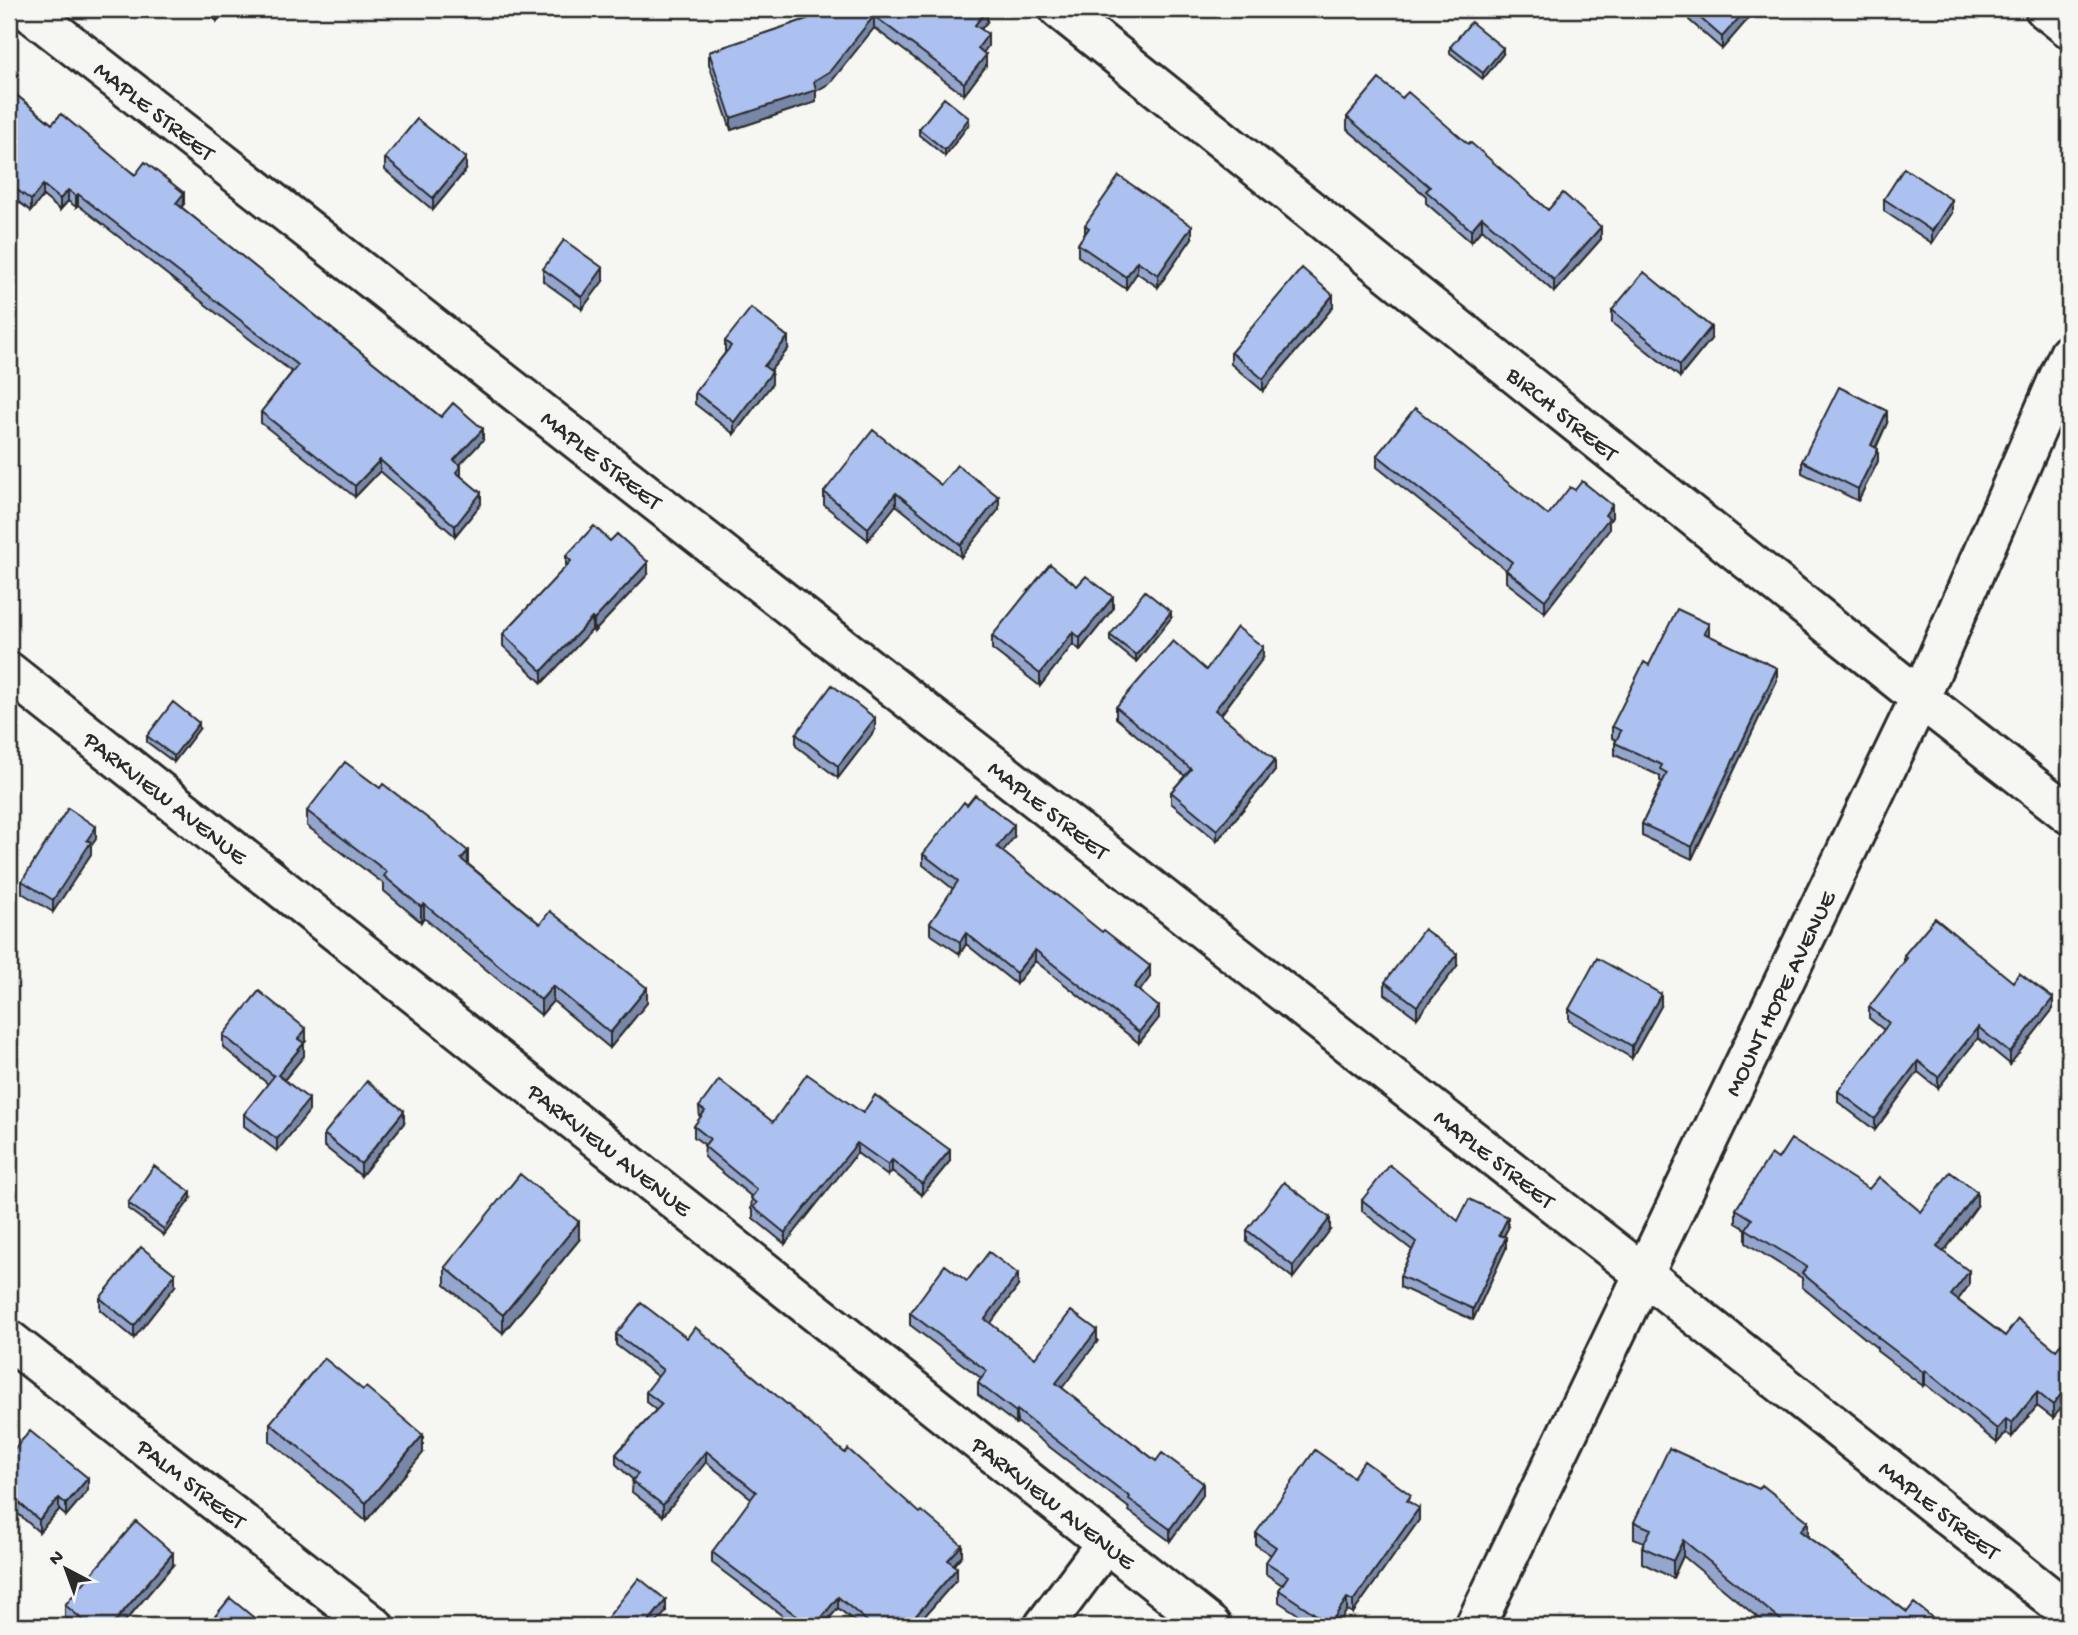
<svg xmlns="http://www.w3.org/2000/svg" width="2078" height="1635" viewBox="0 0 2078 1635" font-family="'Gochi Hand',sans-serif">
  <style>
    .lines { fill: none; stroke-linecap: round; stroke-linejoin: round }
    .minor-casing { stroke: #2b2b2b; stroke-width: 44 }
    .minor { stroke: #f6f6f2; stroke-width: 38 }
    .wall { fill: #94a6ce; stroke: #2b2b2b; stroke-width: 2 }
    .shaded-wall { fill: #7887a7; stroke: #2b2b2b; stroke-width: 2 }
    .building { fill: #acc1ef; stroke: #2b2b2b; stroke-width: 2 }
    .labels { text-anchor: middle; stroke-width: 6; stroke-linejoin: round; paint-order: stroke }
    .street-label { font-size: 24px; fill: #2b2b2b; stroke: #f6f6f2 }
  </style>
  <rect width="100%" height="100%" fill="#f6f6f2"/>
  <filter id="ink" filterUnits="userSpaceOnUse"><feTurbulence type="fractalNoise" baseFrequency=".0143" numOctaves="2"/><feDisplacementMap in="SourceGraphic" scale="14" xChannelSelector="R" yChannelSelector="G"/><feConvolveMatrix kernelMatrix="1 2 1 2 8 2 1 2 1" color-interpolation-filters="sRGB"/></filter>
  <g filter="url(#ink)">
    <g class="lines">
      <g class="minor-casing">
        <path id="minor" d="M26,9L1645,1275L2069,1612
          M1059,9L1920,698L2069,814
          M2045,9L2069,28
          M9,672L1211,1626
          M9,1340L374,1626
          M1044,1626L1106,1543
          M1475,1626L1920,698L2069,354"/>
      </g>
      <use href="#minor" class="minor"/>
    </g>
    <path class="wall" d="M202,9H227L217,21Z
      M822,9L987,22L981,29L988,46L983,52L986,66L964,95L874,28L830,83L816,91V102L731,130L709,64V52L816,16Z
      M1186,9H1201L1195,16Z
      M1689,9H1748V19L1722,49L1689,20Z
      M1450,47L1503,54L1483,79L1450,53Z
      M9,89L52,124L184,204L181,207L441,417L483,440L459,465L461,476L481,504L455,536L380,471L355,497L261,423V412L292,372L78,205L76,207L68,201L60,210L43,196L31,211L9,195Z
      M1402,98L1548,210L1601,239L1554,292L1482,229L1471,242L1426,203V196L1347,129V117Z
      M969,124L945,156L919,135V129Z
      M385,158L466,170L433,210L385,170Z
      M1884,199L1952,213L1932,243L1884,211Z
      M1085,225L1192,238L1158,287L1137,273L1126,289L1078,256V244L1085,233Z
      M543,269L603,281L582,309L543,281Z
      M1333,307L1263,391L1231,364V352Z
      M1612,310L1711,339L1680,377L1612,323Z
      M725,341L788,349L770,371L772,384L734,434L695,404V392L725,353Z
      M1887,423L1876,448L1878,461L1858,501L1802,473V461Z
      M1377,455L1548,515L1612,517L1609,522V530L1545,612L1506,582V570L1377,467Z
      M941,485L999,509L961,557L896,505L868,540L824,505V492Z
      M566,556L648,574L594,632L592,630L542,683L503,646V634L566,567Z
      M1077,586L1113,609L1080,650L1073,644L1040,686L992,649V636Z
      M1171,618L1136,662L1110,641V635Z
      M1709,636L1777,680L1692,859L1642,836V824L1662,782L1660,781V776L1615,755V743L1616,740L1612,738V726L1649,665Z
      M1263,658L1221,715L1275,771L1217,841L1171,803V792L1185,776L1116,718V707L1206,670Z
      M199,729L174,762L147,742V736Z
      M875,730L838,778L796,746V734Z
      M307,811L468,864L540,924L647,1003L610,1048L553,1001L541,1015L424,918L421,922L384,891V884L307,826Z
      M1014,837L1002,852L1150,977L1139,991L1159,1018L1139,1043L1035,961L1016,984L966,944L960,954L930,934V923L953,889L923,865V854Z
      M96,839L91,846V854L53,912L22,893V881Z
      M1904,955L2013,982L2053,1009L2010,1064L1978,1038L1938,1088L1918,1072L1875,1130L1838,1102V1091L1884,1030L1869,1018V1007L1904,963Z
      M1457,966L1417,1018L1385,994V982Z
      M1661,1006L1632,1058L1569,1021V1009Z
      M223,1035L306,1041L304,1043V1056L284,1080L309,1111L277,1151L244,1126V1114L268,1084L223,1047Z
      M699,1107L773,1122L863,1113L950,1161L922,1195L892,1171L888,1176L857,1153L785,1244L753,1218V1211L751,1209L752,1197L704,1157L705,1145L694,1137V1126L700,1118Z
      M404,1123L361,1176L324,1146V1134Z
      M1778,1159L1869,1189L1921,1212L1977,1206L1944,1252L1969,1285L1958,1300L2005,1336L2056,1350L2069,1345V1401L2067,1400L2053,1418L2037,1406L2012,1437L2006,1433L1997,1443L1925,1384L1923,1386L1877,1351V1348L1802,1287V1278L1746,1243V1229L1736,1223V1209Z
      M191,1198L164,1235L128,1209V1203Z
      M1362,1200L1458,1221L1508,1228L1504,1236L1506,1248L1473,1320L1400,1287V1276L1412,1250L1362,1211Z
      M1247,1230H1330L1293,1278L1247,1242Z
      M579,1240L503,1333L445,1285V1267Z
      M967,1281L1018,1286L990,1324L1035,1358L1097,1342L1061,1388L1156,1461L1203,1495L1170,1541L1129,1511V1508L1017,1422L1016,1424L978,1395V1383L981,1378L910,1325V1313Z
      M175,1286L134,1338L100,1310V1298Z
      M616,1334L962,1555L954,1565L957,1579L916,1626H860L838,1608L823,1626H796L712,1563V1552L752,1499L706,1462L663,1516L632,1492L633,1480L616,1464V1454L656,1410L646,1402V1392L658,1377L616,1345Z
      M270,1423L423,1453L366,1521L270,1441Z
      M9,1455L88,1490L66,1516L59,1510L39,1532L9,1506Z
      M1353,1477L1411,1503L1419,1520L1353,1613L1347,1610L1337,1626H1316L1279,1602V1590L1282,1585L1266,1574V1562L1271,1555L1256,1545V1533Z
      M1634,1522L1808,1537L1907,1612L1943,1626H1768L1683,1556L1673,1578L1642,1563V1547L1644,1543L1634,1539Z
      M173,1565L121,1626H76L65,1617V1605Z"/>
    <path class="shaded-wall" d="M217,9H227L217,21Z
      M1195,9H1201L1195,16Z
      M1744,9H1748V19L1722,49V37Z
      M987,10V22L975,36V25Z
      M874,16V28L830,83L816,91V102L731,130V118L814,81Z
      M988,34V46L978,60V48Z
      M1503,48V54L1483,79V73Z
      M986,55V66L964,95V83Z
      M969,118V124L945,156V150Z
      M466,158V170L433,210V198Z
      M43,185V196L31,211V200Z
      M68,190V201L60,210V199Z
      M184,193V204L176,214V203Z
      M78,194V205L76,207V196Z
      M1952,200V213L1932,243V231Z
      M1482,217V229L1471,242V230Z
      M1192,226V238L1158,287V275Z
      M1601,227V239L1554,292V280Z
      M1137,261V273L1126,289V277Z
      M603,268V281L582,309V297Z
      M1333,295V307L1263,391V379Z
      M1711,327V339L1680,377V365Z
      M788,337V349L764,378V366Z
      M772,372V384L734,434V422Z
      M1887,411V423L1871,457V445Z
      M483,429V440L454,471V460Z
      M1878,449V461L1858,501V489Z
      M380,460V471L355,497V486Z
      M461,466V477L456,472Z
      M481,493V504L455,536V526Z
      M896,493V505L868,540V528Z
      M999,497V509L961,557V545Z
      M1612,505V517L1609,522V530L1545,612V600Z
      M648,562V574L594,632V620Z
      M1113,597V609L1080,650V638Z
      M1171,612V618L1136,662V655Z
      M592,618V630L542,683V671Z
      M1709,624V636L1704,633Z
      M1073,632V644L1040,686V674Z
      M1263,647V658L1215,722V710Z
      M1777,668V680L1692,859V847Z
      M875,718V730L838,778V766Z
      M199,723V729L174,762V756Z
      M1275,760V771L1217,841V830Z
      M1014,825V837L997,859V847Z
      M96,827V839L91,846V854L53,912V900L87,840Z
      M468,851V866L461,859Z
      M424,904V918L421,922V907Z
      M966,933V944L960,954V942Z
      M1035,950V961L1016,984V973Z
      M1457,954V966L1417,1018V1006Z
      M1150,966V977L1134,999V987Z
      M553,986V1001L541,1015V1000Z
      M647,988V1003L610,1048V1033Z
      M1661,994V1006L1632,1058V1046Z
      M2053,998V1009L2010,1064V1053Z
      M1159,1007V1018L1139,1043V1032Z
      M1978,1027V1038L1938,1088V1077Z
      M306,1029V1041L298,1051V1039Z
      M304,1043V1056L278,1087V1075Z
      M1918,1061V1072L1875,1130V1119Z
      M309,1099V1111L277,1151V1139Z
      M11,1110V1122L9,1125V1113Z
      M404,1111V1123L361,1176V1164Z
      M857,1143V1153L785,1244V1233Z
      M950,1150V1161L922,1195V1184Z
      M892,1160V1171L888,1176V1165Z
      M191,1192V1198L164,1235V1229Z
      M1977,1192V1206L1937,1261V1247Z
      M1508,1217V1228L1499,1245V1235Z
      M1330,1218V1230L1293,1278V1266Z
      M579,1222V1240L503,1333V1315Z
      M1506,1237V1248L1473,1320V1309Z
      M1969,1271V1285L1951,1309V1295Z
      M175,1274V1286L134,1338V1326Z
      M1018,1274V1286L985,1331V1319Z
      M1097,1330V1342L1056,1396V1383Z
      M1925,1370V1384L1923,1386V1372Z
      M2067,1386V1400L2053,1418V1405Z
      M2037,1392V1406L2012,1437V1423Z
      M1017,1410V1422L1016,1424V1412Z
      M2006,1419V1433L1997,1443V1429Z
      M423,1435V1453L366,1521V1503Z
      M706,1451V1462L663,1516V1505Z
      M88,1478V1490L66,1516V1504Z
      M1203,1483V1495L1170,1541V1529Z
      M59,1498V1510L39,1532V1520Z
      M1419,1508V1520L1353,1613V1601Z
      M1808,1521V1538L1800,1531Z
      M1683,1540V1556L1673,1578V1561Z
      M962,1545V1555L948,1571V1560Z
      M173,1553V1565L121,1626H111Z
      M957,1568V1579L916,1626H907Z
      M838,1597V1608L823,1626H815Z
      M1347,1598V1610L1337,1626H1330V1624Z
      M666,1600V1612L654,1626H645Z"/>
    <path class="building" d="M822,9H985L987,10L975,25L988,34L978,48L986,55L964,83L874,16L830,71L814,81L816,90L731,118L709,52L816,16Z
      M1690,9H1747L1722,37Z
      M1471,22L1503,48L1483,73L1450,47Z
      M1379,79L1402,98L1408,92L1468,144L1470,142L1548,210L1563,193L1601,227L1554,280L1482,217L1471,230L1426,191L1430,187L1347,117Z
      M9,89L52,124L61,114L135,175L145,162L184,193L176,203L441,417L453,403L483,429L454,460L461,466L456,472L481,493L455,526L380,460L355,486L261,412L298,365L78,194L76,196L68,190L60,199L43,185L31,200L9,184Z
      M944,98L969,118L945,150L919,129Z
      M417,119L466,158L433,198L385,158Z
      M1904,168L1952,200L1932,231L1884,199Z
      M1119,176L1192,226L1158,275L1137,261L1126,277L1078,244L1089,228L1085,225Z
      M564,240L603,268L582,297L543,269Z
      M1302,268L1333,295L1263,379L1231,352Z
      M1644,272L1711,327L1680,365L1612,310Z
      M751,308L788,337L764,366L772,372L734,422L695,392L731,346L725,341Z
      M1839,387L1887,411L1871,445L1878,449L1858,489L1802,461Z
      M1415,408L1548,515L1570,487L1575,490L1582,481L1612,505L1605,515L1609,518L1545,600L1506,570L1512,562L1377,455Z
      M873,430L941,485L957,465L999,497L961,545L896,493L868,528L824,492Z
      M594,526L610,541L617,534L648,562L594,620L592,618L542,671L503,634L571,561L566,556Z
      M1050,564L1077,586L1086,576L1113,597L1080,638L1073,632L1040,674L992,636Z
      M1145,591L1171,612L1136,655L1110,635Z
      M1677,609L1709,624L1704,633L1777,668L1692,847L1642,824L1667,773L1660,769L1662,765L1615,743L1621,731L1612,726L1644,662L1649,665Z
      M1237,627L1263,647L1215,710L1275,760L1217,830L1171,792L1191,769L1116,707L1173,641L1206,670Z
      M832,685L875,718L838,766L796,734Z
      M173,702L199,723L174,756L147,736Z
      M345,762L380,788L383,784L430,820L468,851L461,859L540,924L550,911L647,988L610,1033L553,986L541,1000L424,904L421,907L384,876L387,872L307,811Z
      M975,795L1014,825L997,847L1102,932L1104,930L1150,966L1134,987L1159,1007L1139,1032L1035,950L1016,973L966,933L960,942L930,923L958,881L923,854L964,802L967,805Z
      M68,808L96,827L87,840L91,842L53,900L22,881Z
      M1935,918L2013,982L2019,973L2053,998L2010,1053L1978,1027L1938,1077L1918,1061L1875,1119L1838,1091L1889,1023L1869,1007L1907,958L1904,955Z
      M1424,929L1457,954L1417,1006L1385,982Z
      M1597,958L1661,994L1632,1046L1569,1009Z
      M259,991L306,1029L298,1039L304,1043L278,1075L309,1099L277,1139L244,1114L274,1076L223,1035Z
      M807,1074L863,1113L875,1095L950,1150L922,1184L892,1160L888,1165L857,1143L785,1233L753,1207L757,1203L751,1198L757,1190L704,1146L710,1139L694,1126L705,1111L699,1107L719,1080L773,1122Z
      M367,1081L404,1111L361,1164L324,1134Z
      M1791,1139L1869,1189L1879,1177L1921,1212L1950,1172L1977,1192L1937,1247L1969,1271L1951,1295L2005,1336L2018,1319L2056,1350L2064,1340L2069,1345V1387L2067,1386L2053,1405L2037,1392L2012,1423L2006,1419L1997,1429L1925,1370L1923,1372L1877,1337L1878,1336L1802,1273L1807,1267L1746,1229L1752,1219L1736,1209L1771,1154L1778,1159Z
      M1390,1165L1458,1221L1469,1199L1508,1217L1499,1235L1506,1237L1473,1309L1400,1276L1416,1242L1362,1200Z
      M154,1166L191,1192L164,1229L128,1203Z
      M520,1174L579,1222L503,1315L445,1267Z
      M1284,1182L1330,1218L1293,1266L1247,1230Z
      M141,1247L175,1274L134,1326L100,1298Z
      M989,1252L1018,1274L985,1319L1035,1358L1071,1311L1097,1330L1056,1383L1156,1461L1162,1453L1203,1483L1170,1529L1129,1499L1130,1497L1017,1410L1016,1412L978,1383L987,1371L910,1313L945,1265L967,1281Z
      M641,1303L687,1338L695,1327L845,1453L848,1449L920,1513L922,1511L962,1545L948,1560L957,1568L907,1626H873L838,1597L815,1626H810L712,1552L756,1492L706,1451L663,1505L632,1481L638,1474L616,1454L662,1404L646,1392L663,1370L616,1334Z
      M324,1358L363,1390L366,1387L423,1435L366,1503L270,1423Z
      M30,1431L88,1478L66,1504L59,1498L39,1520L9,1494V1455Z
      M1669,1448L1759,1489L1762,1485L1808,1521L1800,1531L1907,1612L1914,1603L1943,1626H1788L1683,1540L1673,1561L1642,1547L1651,1529L1634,1522Z
      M1315,1450L1353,1477L1364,1461L1411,1495L1407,1501L1419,1508L1353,1601L1347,1598L1330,1624L1279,1590L1288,1576L1266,1562L1276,1547L1256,1533Z
      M136,1521L173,1553L111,1626H90L65,1605Z
      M639,1578L666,1600L645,1626H601Z
      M230,1598L264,1626H207Z
      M593,1621L599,1626H589Z"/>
  </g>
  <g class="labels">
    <g class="street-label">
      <text transform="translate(155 110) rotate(38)" y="8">MAPLE STREET</text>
      <text transform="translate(1563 413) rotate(39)" y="8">BIRCH STREET</text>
      <text transform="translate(602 459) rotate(38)" y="8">MAPLE STREET</text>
      <text transform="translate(166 797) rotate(38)" y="8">PARKVIEW AVENUE</text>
      <text transform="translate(1049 809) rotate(38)" y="8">MAPLE STREET</text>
      <text transform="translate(1779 993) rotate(-64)" y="8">MOUNT HOPE AVENUE</text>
      <text transform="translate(610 1149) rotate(38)" y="8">PARKVIEW AVENUE</text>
      <text transform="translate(1495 1158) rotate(38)" y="8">MAPLE STREET</text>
      <text transform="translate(192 1483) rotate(38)" y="8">PALM STREET</text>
      <text transform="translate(1054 1502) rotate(38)" y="8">PARKVIEW AVENUE</text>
      <text transform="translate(1940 1509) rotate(38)" y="8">MAPLE STREET</text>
    </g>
  </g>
  <rect width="2078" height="1635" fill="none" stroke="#f6f6f2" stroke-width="35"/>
  <rect x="18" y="18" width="2043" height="1600" fill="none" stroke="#2b2b2b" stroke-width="2.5" filter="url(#ink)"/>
  <g transform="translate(66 1569) rotate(319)" stroke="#f6f6f2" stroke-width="5" paint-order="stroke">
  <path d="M0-5L12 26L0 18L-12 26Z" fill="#2b2b2b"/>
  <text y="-10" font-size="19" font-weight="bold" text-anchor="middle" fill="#2b2b2b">N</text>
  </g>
</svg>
